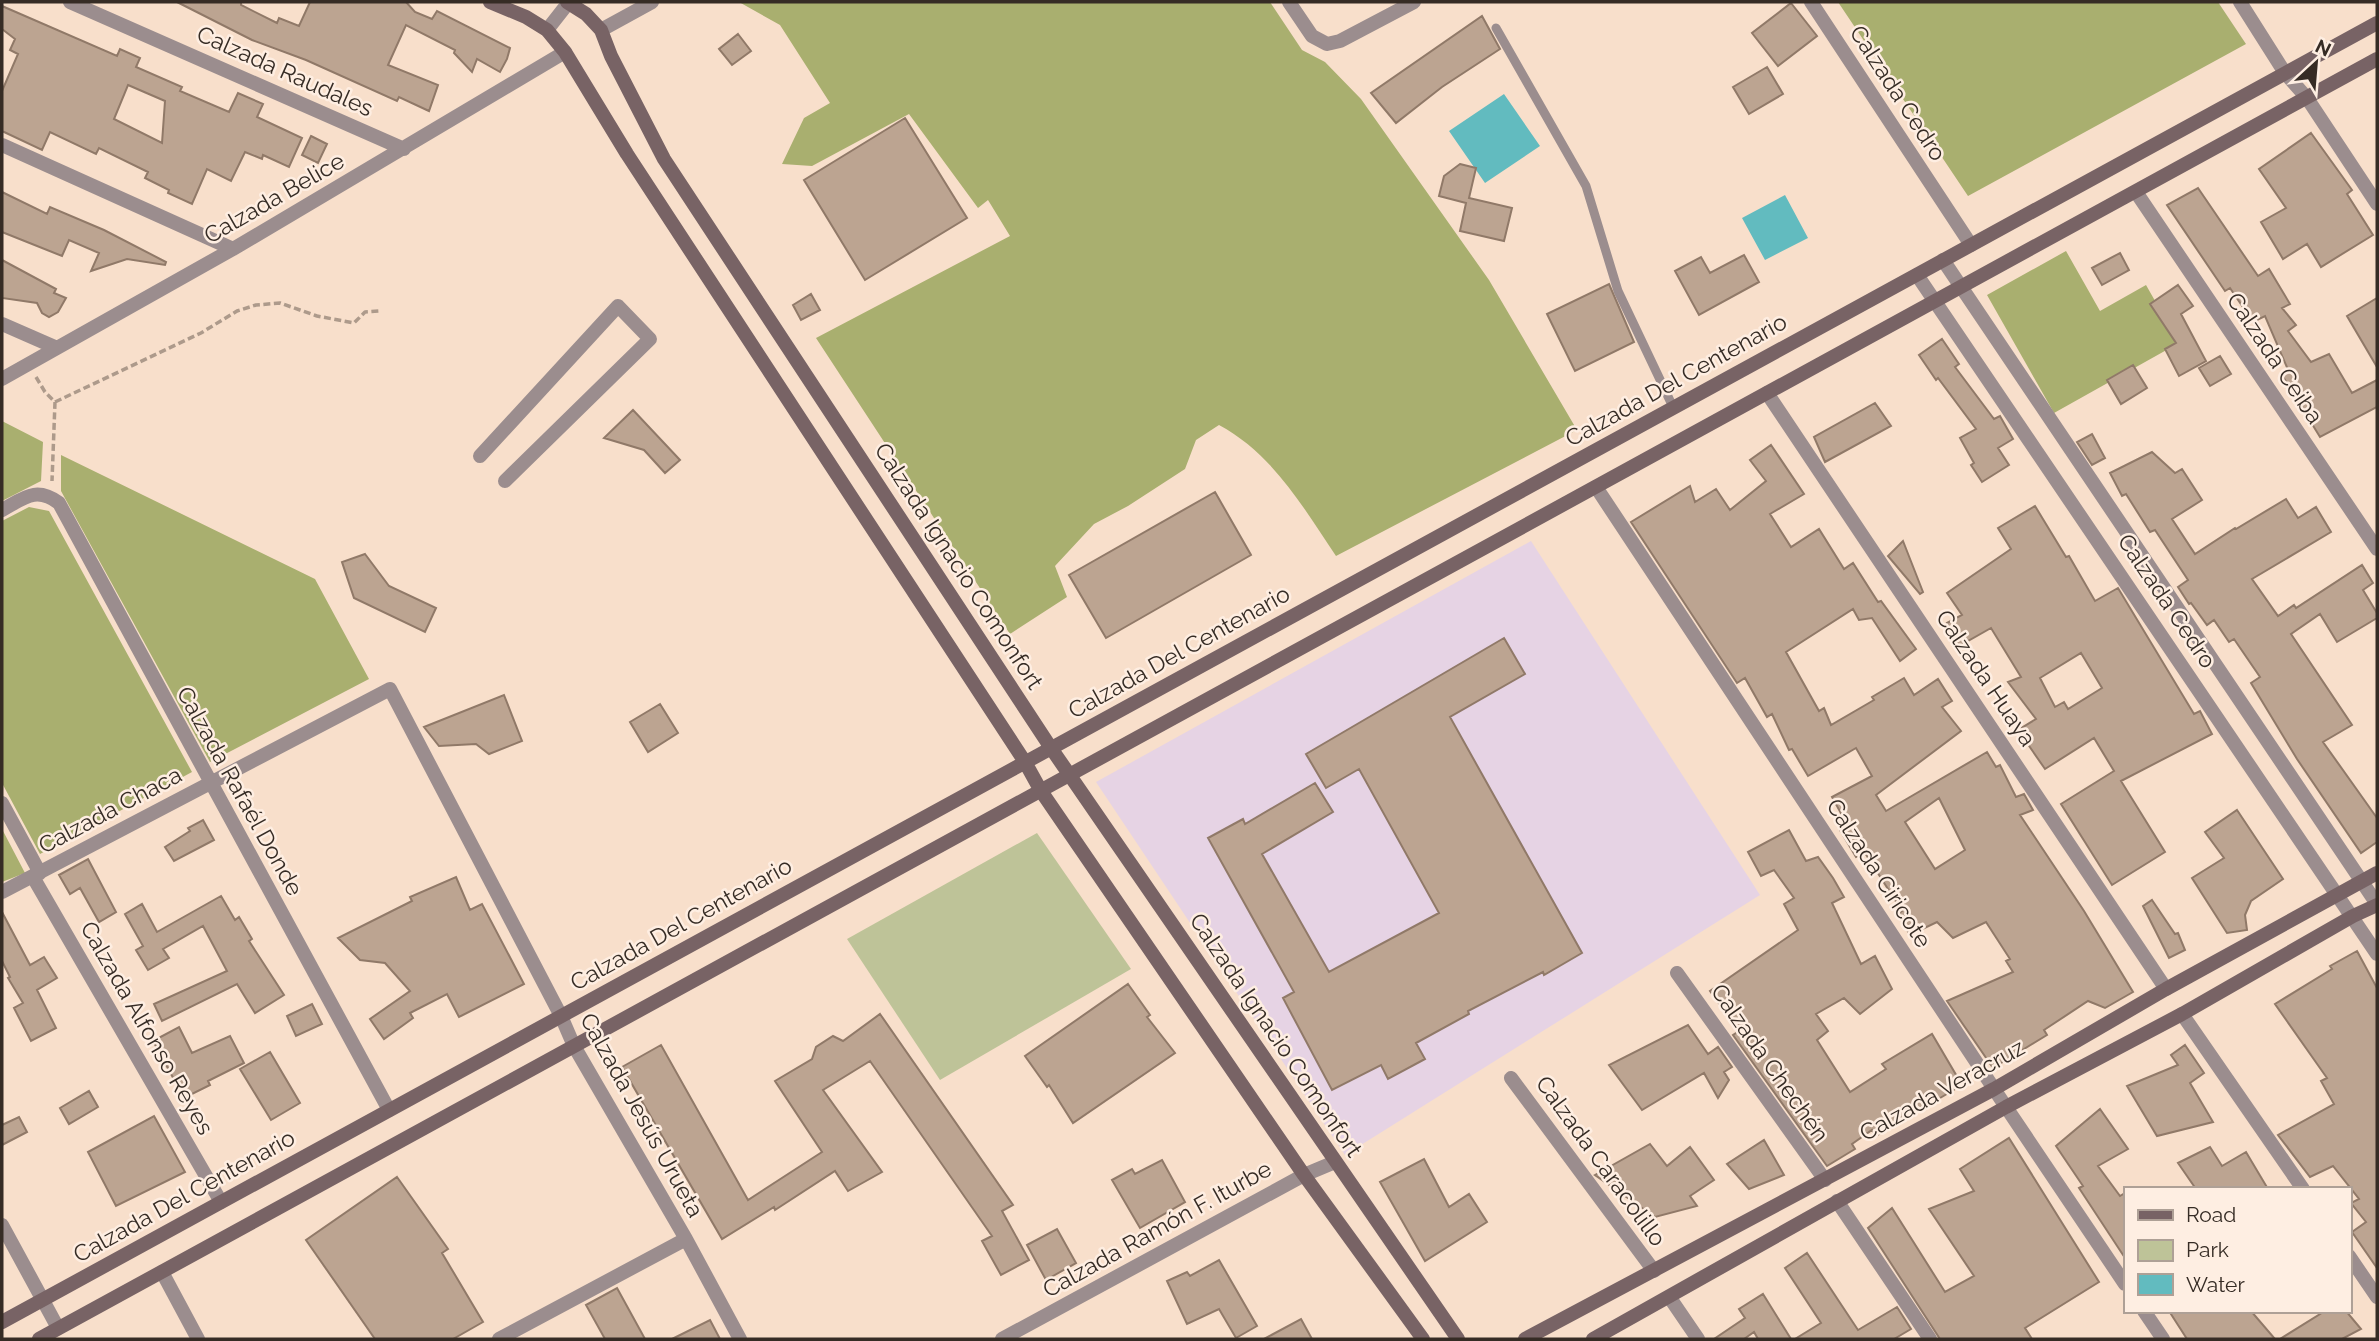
<svg xmlns="http://www.w3.org/2000/svg" width="2379" height="1341" viewBox="0 0 2379 1341" font-family="Raleway,sans-serif">
  <style>
    .education { fill: #e6d3e4 }
    .green { fill: #bec398 }
    .forest { fill: #a9af6f }
    .water { fill: #62bbbf }
    .building { fill: #bca491; stroke: #907968; stroke-width: 2; fill-rule: evenodd }
    .lines { fill: none; stroke-linecap: round; stroke-linejoin: round }
    .path { stroke: #ad9a8b; stroke-width: 3.5; stroke-dasharray: 7 3.5; stroke-linecap: butt }
    .lane { stroke: #9b8d8e; stroke-width: 9 }
    .street { stroke: #9b8d8e; stroke-width: 14 }
    .secondary { stroke: #786365; stroke-width: 14 }
    .labels { text-anchor: middle; stroke-width: 5; stroke-linejoin: round; paint-order: stroke }
    .street-label { font-size: 23px; fill: #362c25; stroke: #feeee2 }
  </style>
  <rect width="100%" height="100%" fill="#f8dfcb"/>
  <path class="education" d="M1531,541L1760,895L1345,1155L1096,782Z"/>
  <path class="green" d="M1037,833L1131,969L940,1080L847,939Z"/>
  <path class="forest" d="M739,2H1270L1302,50L1325,62L1361,99L1489,280L1577,430L1336,556C1303,507 1273,454 1219,425L1196,440L1185,469L1128,506L1094,524L1055,566L1067,597L1010,634L816,338L1010,236L988,200L978,208L909,114L812,166L782,164L804,118L830,103L780,25Z
    M1838,2H2218L2246,44L1968,196Z
    M2066,251L2100,311L2146,285L2179,343L2054,413L1987,295Z
    M2,421L43,442L41,481L2,501Z
    M61,455L315,579L369,679L210,762L61,491Z
    M29,507L49,511L192,772L40,854L2,783V521Z
    M2,829L25,873L2,882Z"/>
  <path class="water" d="M1504,94L1540,146L1485,183L1449,131Z
    M1785,195L1808,238L1765,260L1742,218Z"/>
  <path class="building" d="M177,2H241V5L277,23L279,18L299,26L310,2H406L415,12L432,19L437,11L510,48L507,59L500,72L477,59L472,72L454,53L455,50L406,25L388,65L438,85L429,111L399,97L397,101L306,60L252,40Z
    M1791,3L1817,36L1778,66L1752,33Z
    M2,6L117,56L120,49L140,58L136,67L182,87L180,91L229,112L238,93L263,104L257,117L302,138L289,167L263,155L262,159L245,152L231,181L207,169L192,204L168,193L169,190L145,178L148,172L99,148L96,154L50,132L42,150L2,131V91L18,54L10,50L15,39L2,29ZM128,85L165,101L162,143L114,119Z
    M1482,16L1500,49L1442,87L1396,123L1371,93Z
    M738,34L751,51L732,65L719,49Z
    M1767,67L1783,94L1749,114L1733,87Z
    M905,118L967,218L865,280L804,180Z
    M2311,133L2352,190L2347,194L2373,235L2321,267L2307,244L2283,259L2261,222L2286,208L2259,169Z
    M311,136L327,144L318,163L302,155Z
    M1460,164L1476,168L1469,198L1512,208L1504,241L1460,231L1466,203L1439,196L1444,176Z
    M2198,188L2258,276L2269,269L2290,304L2282,308L2296,325L2288,331L2311,362L2329,354L2352,393L2377,380V407L2320,437L2282,375L2289,372L2265,316L2253,322L2230,288L2225,291L2167,205Z
    M2,192L47,214L50,207L104,230L166,262L165,265L127,259L91,271L99,253L69,240L62,256L2,232Z
    M2120,253L2129,270L2102,285L2092,268Z
    M1744,255L1759,282L1699,315L1675,271L1701,257L1710,273Z
    M2,260L56,289L54,293L66,298L58,312L49,317L42,313L37,303L2,298Z
    M1609,284L1634,342L1575,371L1547,314Z
    M2178,285L2193,306L2181,314L2206,361L2179,376L2165,349L2176,343L2150,304Z
    M811,294L820,310L801,320L793,305Z
    M2377,298V367L2347,316Z
    M1942,339L1959,364L1955,367L1994,419L2000,416L2013,439L1998,448L2009,465L1982,482L1971,465L1974,463L1960,438L1976,429L1938,378L1936,380L1919,355Z
    M2220,356L2231,374L2210,386L2199,368Z
    M2133,365L2147,388L2121,404L2107,380Z
    M1875,403L1891,426L1825,462L1814,437Z
    M633,410L680,460L665,473L644,450L604,438Z
    M2092,434L2105,458L2092,465L2077,442Z
    M1771,445L1804,494L1770,514L1791,547L1819,529L1844,569L1853,563L1878,602L1881,601L1916,649L1900,661L1872,618L1859,620L1853,609L1786,652L1819,711L1824,708L1831,725L1874,700L1872,697L1904,678L1914,695L1938,679L1952,701L1942,707L1961,731L1876,795L1886,811L1987,752L1996,767L2000,765L2016,797L2024,794L2033,810L2020,815L2084,911L2133,992L2105,1008L2088,1001L2044,1030L2047,1035L1993,1068L1947,1001L2013,972L2006,961L2010,959L1986,922L1953,938L1937,922L1910,935L1898,914L1902,911L1865,853L1856,857L1840,830L1848,826L1832,797L1872,776L1856,748L1808,776L1792,749L1789,750L1772,714L1767,717L1745,678L1737,683L1631,522L1690,486L1695,502L1716,489L1730,510L1766,481L1750,460ZM1939,798L1965,850L1935,869L1905,822Z
    M2152,452L2175,473L2182,469L2202,500L2172,519L2195,554L2235,528L2236,529L2286,499L2298,518L2316,507L2331,532L2252,579L2278,616L2294,605L2296,608L2362,565L2373,583L2363,590L2377,613V618L2337,642L2320,614L2291,634L2352,725L2323,742L2377,818V842L2361,853L2297,759L2251,683L2260,677L2234,639L2229,642L2214,620L2207,625L2191,603L2189,604L2178,587L2188,580L2155,530L2150,532L2126,494L2122,496L2110,473Z
    M1215,492L1251,555L1106,638L1069,575Z
    M2035,506L2066,557L2069,556L2095,601L2118,588L2194,714L2200,711L2212,734L2121,781L2165,852L2112,885L2061,804L2114,771L2094,738L2045,769L2018,730L2036,719L2008,682L2021,677L1991,628L1959,646L1947,623L1962,615L1947,593L2011,549L1998,528ZM2081,653L2102,688L2068,709L2064,702L2055,707L2040,678Z
    M1903,541L1923,592L1920,594L1888,556Z
    M365,554L389,586L436,608L425,632L354,598L342,562Z
    M1504,638L1525,674L1450,717L1582,953L1544,975L1543,972L1468,1011L1469,1014L1416,1043L1425,1059L1388,1079L1381,1065L1332,1090L1283,998L1294,992L1208,838L1243,819L1245,824L1315,783L1333,812L1262,854L1329,972L1439,913L1359,769L1326,788L1306,754Z
    M504,695L522,741L489,754L476,744L439,746L424,727Z
    M660,704L678,733L648,752L630,722Z
    M2237,810L2283,879L2251,901L2245,915L2247,930L2227,933L2192,878L2224,858L2205,832Z
    M203,820L214,840L174,861L165,847L190,831L188,828Z
    M1789,830L1806,861L1818,857L1833,878L1844,897L1832,903L1861,964L1875,956L1892,989L1860,1014L1844,998L1816,1014L1828,1031L1817,1040L1850,1092L1886,1069L1882,1064L1932,1034L1962,1085L1876,1136L1872,1130L1852,1144L1855,1149L1827,1166L1733,1035L1739,1031L1710,991L1798,930L1784,904L1794,898L1774,870L1761,876L1748,852Z
    M88,859L116,912L99,922L80,888L70,894L59,875Z
    M456,877L470,910L482,904L524,984L459,1017L447,994L410,1013L413,1018L384,1039L370,1019L410,991L385,963L360,960L338,938L412,901L410,897Z
    M221,896L235,920L239,917L252,939L249,941L284,995L255,1013L237,984L162,1021L154,1004L227,971L203,926L163,949L169,958L148,970L136,950L143,946L125,914L142,904L157,932Z
    M2152,900L2175,934L2178,933L2185,950L2169,958L2143,906Z
    M2,912L30,965L44,957L57,978L37,990L56,1028L31,1041L14,1008L23,1003L8,978L10,977L2,961Z
    M2357,951L2377,988V1268L2352,1232L2366,1222L2351,1203L2359,1199L2333,1166L2310,1177L2278,1135L2334,1104L2321,1081L2327,1078L2275,1004L2332,969L2330,966Z
    M1128,984L1150,1015L1147,1017L1175,1053L1073,1123L1049,1085L1047,1087L1025,1056Z
    M312,1004L322,1024L296,1036L287,1016Z
    M880,1014L1013,1205L1002,1211L1029,1260L1001,1275L982,1241L992,1236L870,1061L823,1090L882,1172L848,1191L835,1171L775,1210L774,1207L722,1239L622,1067L661,1045L748,1200L822,1152L775,1081L812,1059L816,1047L833,1036L843,1041Z
    M1688,1025L1708,1054L1718,1047L1732,1067L1724,1072L1729,1080L1718,1098L1704,1073L1642,1110L1609,1065Z
    M179,1027L192,1053L230,1036L244,1063L208,1081L210,1085L184,1098L153,1041Z
    M2185,1045L2204,1073L2190,1083L2213,1122L2157,1136L2127,1086L2178,1065L2171,1055Z
    M270,1052L300,1103L271,1120L240,1069Z
    M89,1091L98,1107L69,1124L60,1108Z
    M2100,1109L2128,1149L2098,1166L2120,1196L2125,1193V1258L2079,1188L2083,1186L2056,1146Z
    M154,1116L185,1172L116,1206L88,1152Z
    M19,1117L27,1132L2,1145V1125Z
    M2009,1138L2099,1282L2025,1328L2032,1339H1940L1868,1228L1892,1208L1945,1292L1974,1276L1929,1209L1974,1191L1960,1169Z
    M1764,1140L1784,1175L1749,1189L1727,1164Z
    M1650,1144L1667,1166L1690,1147L1714,1180L1690,1196L1697,1206L1655,1217L1595,1175Z
    M2210,1147L2222,1166L2246,1152L2268,1189H2196L2178,1163Z
    M1424,1159L1449,1207L1469,1194L1487,1222L1425,1261L1380,1182Z
    M1162,1160L1185,1202L1140,1228L1112,1180L1132,1169L1135,1174Z
    M397,1177L448,1249L442,1253L483,1322L453,1339H375L306,1240Z
    M1057,1229L1076,1263L1046,1280L1027,1245Z
    M1807,1253L1858,1330L1897,1307L1911,1329L1894,1339H1795L1821,1323L1785,1268Z
    M1219,1260L1257,1326L1236,1338L1219,1309L1187,1324L1167,1281L1187,1272L1190,1276Z
    M617,1288L645,1339H605L586,1305Z
    M1763,1294L1791,1339H1758L1754,1332L1744,1339H1714L1745,1318L1739,1309Z
    M2169,1311H2251L2275,1339H2187Z
    M2325,1311H2346L2361,1329L2342,1339H2280Z
    M1301,1319L1312,1339H1264Z
    M710,1320L720,1339H672Z"/>
  <g class="lines">
    <path class="path" d="M36,377L45,392L55,402L52,481
      M55,402L201,333L237,311L256,305L280,303L317,316L354,323L365,312L380,311"/>
    <path class="lane" d="M1496,28L1586,186L1618,291L1673,407"/>
    <path class="street" d="M70,2L404,149
      M1289,2L1312,36L1327,44L1340,41L1414,2
      M1811,2L1971,245
      M2240,2L2285,73L2307,98L2377,204
      M547,30L569,2
      M601,30L652,2
      M2,145L233,249
      M2136,192L2377,549
      M1943,260L2377,904
      M1917,275L2377,954
      M2,324L57,348
      M2,379L233,249L565,52
      M1767,393L2166,989
      M480,456L618,306L650,339L505,481
      M1596,487L2006,1107L2125,1284
      M2,510C24,498 36,486 59,503L389,1110
      M2,803L40,873
      M33,877L221,1202
      M2,892L390,689L561,1016L574,1046L686,1239L740,1339
      M1677,973L1825,1180
      M2182,1014L2303,1189
      M1511,1078L1654,1271
      M1837,1201L1930,1339
      M2,1225L58,1328
      M2349,1256L2377,1297
      M162,1272L198,1339
      M1670,1298L1698,1339
      M2144,1311L2163,1339
      M499,1339L686,1239
      M1002,1339L1304,1175L1335,1162"/>
    <path class="secondary" d="M490,2L526,17L547,30L565,52L627,154L1025,762L1041,791L1304,1175L1423,1339
      M567,2L586,14L601,30L611,56L664,159L1051,748L1458,1339
      M2,1322L2377,23
      M39,1339L2377,59
      M1525,1339L1994,1089L2166,989L2377,873
      M1593,1339L2006,1107L2182,1014L2353,916L2377,905"/>
  </g>
  <g class="labels">
    <g class="street-label">
      <text transform="translate(285 71) rotate(24)" y="8">Calzada Raudales</text>
      <text transform="translate(1898 93) rotate(57)" y="8">Calzada Cedro</text>
      <text transform="translate(274 198) rotate(-30)" y="8">Calzada Belice</text>
      <text transform="translate(2275 358) rotate(56)" y="8">Calzada Ceiba</text>
      <text transform="translate(1676 380) rotate(-29)" y="8">Calzada Del Centenario</text>
      <text transform="translate(959 566) rotate(57)" y="8">Calzada Ignacio Comonfort</text>
      <text transform="translate(2167 601) rotate(56)" y="8">Calzada Cedro</text>
      <text transform="translate(1179 652) rotate(-29)" y="8">Calzada Del Centenario</text>
      <text transform="translate(1986 678) rotate(56)" y="8">Calzada Huaya</text>
      <text transform="translate(240 791) rotate(61)" y="8">Calzada Rafaél Donde</text>
      <text transform="translate(110 810) rotate(-28)" y="8">Calzada Chaca</text>
      <text transform="translate(1879 873) rotate(57)" y="8">Calzada Ciricote</text>
      <text transform="translate(681 924) rotate(-29)" y="8">Calzada Del Centenario</text>
      <text transform="translate(147 1028) rotate(60)" y="8">Calzada Alfonso Reyes</text>
      <text transform="translate(1276 1035) rotate(56)" y="8">Calzada Ignacio Comonfort</text>
      <text transform="translate(1770 1063) rotate(55)" y="8">Calzada Chechén</text>
      <text transform="translate(1942 1090) rotate(-29)" y="8">Calzada Veracruz</text>
      <text transform="translate(642 1115) rotate(61)" y="8">Calzada Jesús Urueta</text>
      <text transform="translate(1601 1161) rotate(54)" y="8">Calzada Caracolillo</text>
      <text transform="translate(184 1196) rotate(-29)" y="8">Calzada Del Centenario</text>
      <text transform="translate(1157 1229) rotate(-29)" y="8">Calzada Ramón F. Iturbe</text>
    </g>
  </g>
  <rect width="2379" height="1341" fill="none" stroke="#362c25" stroke-width="7"/>
  <rect x="2124" y="1187" width="228" height="126" fill="#feeee2" stroke="#aea096" stroke-width="2"/>
  <rect x="2138" y="1210" width="35" height="10" fill="#786365" stroke="#aea096" stroke-width="2"/>
  <text x="2186" y="1222" font-size="21" fill="#362c25">Road</text>
  <rect x="2138" y="1240" width="35" height="21" fill="#bec398" stroke="#aea096" stroke-width="2"/>
  <text x="2186" y="1257" font-size="21" fill="#362c25">Park</text>
  <rect x="2138" y="1274" width="35" height="21" fill="#62bbbf" stroke="#aea096" stroke-width="2"/>
  <text x="2186" y="1292" font-size="21" fill="#362c25">Water</text>
  <g transform="translate(2316 63) rotate(26)" stroke="#feeee2" stroke-width="5" paint-order="stroke">
  <path d="M0-5L12 26L0 18L-12 26Z" fill="#362c25"/>
  <text y="-10" font-size="19" font-weight="bold" text-anchor="middle" fill="#362c25">N</text>
  </g>
</svg>
